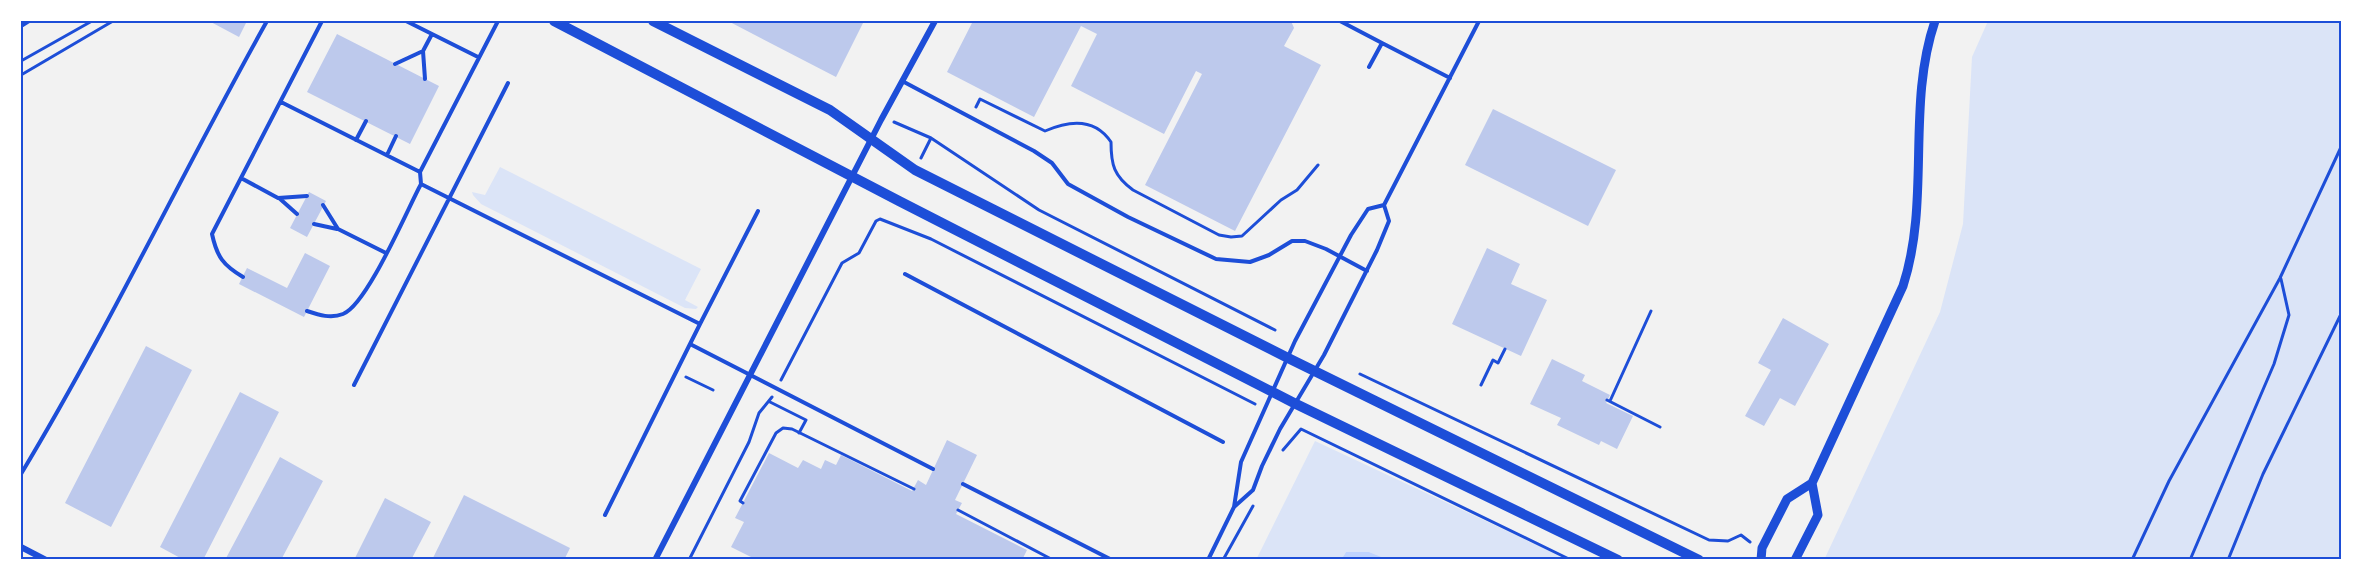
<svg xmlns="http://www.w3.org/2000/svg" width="2363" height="581" viewBox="0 0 2363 581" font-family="Commissioner,sans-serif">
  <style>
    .green { fill: #dbe4f7 }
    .water { fill: #bfd3fe }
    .building { fill: #bdc9ec }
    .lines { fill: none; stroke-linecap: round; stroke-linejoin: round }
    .path { stroke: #1d4ed8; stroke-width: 3 }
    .service { stroke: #1d4ed8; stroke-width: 4 }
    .minor { stroke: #1d4ed8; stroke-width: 6 }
    .tertiary { stroke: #1d4ed8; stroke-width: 9 }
    .secondary { stroke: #1d4ed8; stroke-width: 10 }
    .neatline { fill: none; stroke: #1d4ed8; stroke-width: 2 }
  </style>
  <rect width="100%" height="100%" fill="#f2f2f2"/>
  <path class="green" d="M1988,21H2342V560H1829L1825,558L1940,312L1963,224L1972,57Z
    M500,167L701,269L685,300L698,307L696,309L685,308L481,204L473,195L472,192L485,195Z
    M1315,441L1569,560H1389L1369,552H1346L1341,560H1256Z"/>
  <path class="water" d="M1346,552H1369L1389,560H1341Z"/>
  <path class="building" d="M209,21H247L239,37Z
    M728,21H864L836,77Z
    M973,21H1291L1294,28L1284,46L1321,65L1235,231L1145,185L1202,74L1196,71L1164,134L1071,86L1097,34L1081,26L1034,117L947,72Z
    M337,34L439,86L410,144L307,92Z
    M1493,109L1616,170L1588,226L1465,165Z
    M309,192L326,201L307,237L290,228Z
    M1487,248L1520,264L1511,284L1547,300L1521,356L1452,324Z
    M305,253L330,266L304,317L239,284L247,268L287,288Z
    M1783,318L1829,344L1795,406L1780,398L1764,426L1745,416L1771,370L1758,363Z
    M146,346L192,370L111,527L65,503Z
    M1552,359L1585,375L1582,381L1610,395L1606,403L1633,416L1617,449L1601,441L1599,445L1557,425L1561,418L1530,404Z
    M240,392L279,412L203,560H184L160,547Z
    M947,440L977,455L955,500L962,503L956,514L1027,550L1022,560H757L731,547L744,522L735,518L769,453L798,468L803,460L821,469L825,460L836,465L841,455L912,491L918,480L926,485Z
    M280,457L323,481L281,560H225Z
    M464,495L570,548L564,560H432Z
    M385,498L431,522L411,560H354Z"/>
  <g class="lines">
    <path class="path" d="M21,61L92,21
      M21,75L113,21
      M976,107L980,99L1045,131C1070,120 1095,118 1111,142C1111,165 1114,176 1133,190L1219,235L1231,237L1242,236L1281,200L1297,190L1318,165
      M894,122L931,138L1039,210L1275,330
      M921,158L931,138
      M1360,374L1709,540L1728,541L1741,535L1750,542
      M686,377L713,390
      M781,380L842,263L859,253L876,221L880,219L931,239L1255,404
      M1481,385L1493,360L1498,363L1505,349
      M1607,400L1660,427
      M1610,401L1651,311
      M770,402L806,420L799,433
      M1283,450L1301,429L1571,560
      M743,503L740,501L776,433L783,428L792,429L914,489
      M958,510L1053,560
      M689,560L749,442L759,413L772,397
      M1223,560L1253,506
      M2132,560L2169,481L2280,278L2342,145
      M2190,560L2274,364L2289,315L2281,279
      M2228,560L2263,474L2342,312"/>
    <path class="service" d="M406,21L478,57
      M498,21L420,172L421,184L700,324L690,344L933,469
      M1340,21L1382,43
      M21,26L29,21
      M423,51L425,79
      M395,64L423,51L432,34
      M1369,67L1382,43L1450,78
      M904,82L1034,151L1052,163L1068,184L1128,217L1216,259L1250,262L1269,255L1292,241H1305L1326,249L1367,271
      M281,102L420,172
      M356,140L366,121
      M387,155L396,136
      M241,178L278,198L307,196
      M279,198L297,214
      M323,205L338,229L386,253
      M314,224L337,229
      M905,274L1223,442
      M243,277C223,265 217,257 212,234L322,21
      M307,311C319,315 331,319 343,314C367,305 407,210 421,184
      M700,324L758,211
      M354,385L508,83
      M21,474C110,326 183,171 267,21
      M963,484L1112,560
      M1234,507L1253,490L1262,466L1280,429L1324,355L1377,250L1389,221L1384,205L1479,21
      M605,515L690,344
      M1208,560L1234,507L1241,462L1295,341L1351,235L1368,209L1384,205"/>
    <path class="minor" d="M21,547L46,560
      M655,560L881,120L935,21"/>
    <path class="tertiary" d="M1761,560L1762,548L1787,499L1812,483
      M1795,560L1818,515L1812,483L1903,286C1931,200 1906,106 1935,21"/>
    <path class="secondary" d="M554,21L899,201L1294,403L1618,560
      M653,21L830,110L915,170L1288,358L1699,560"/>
  </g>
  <rect width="2363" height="581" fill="none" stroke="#ffffff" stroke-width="45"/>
  <rect x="22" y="22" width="2318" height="536" class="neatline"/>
</svg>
